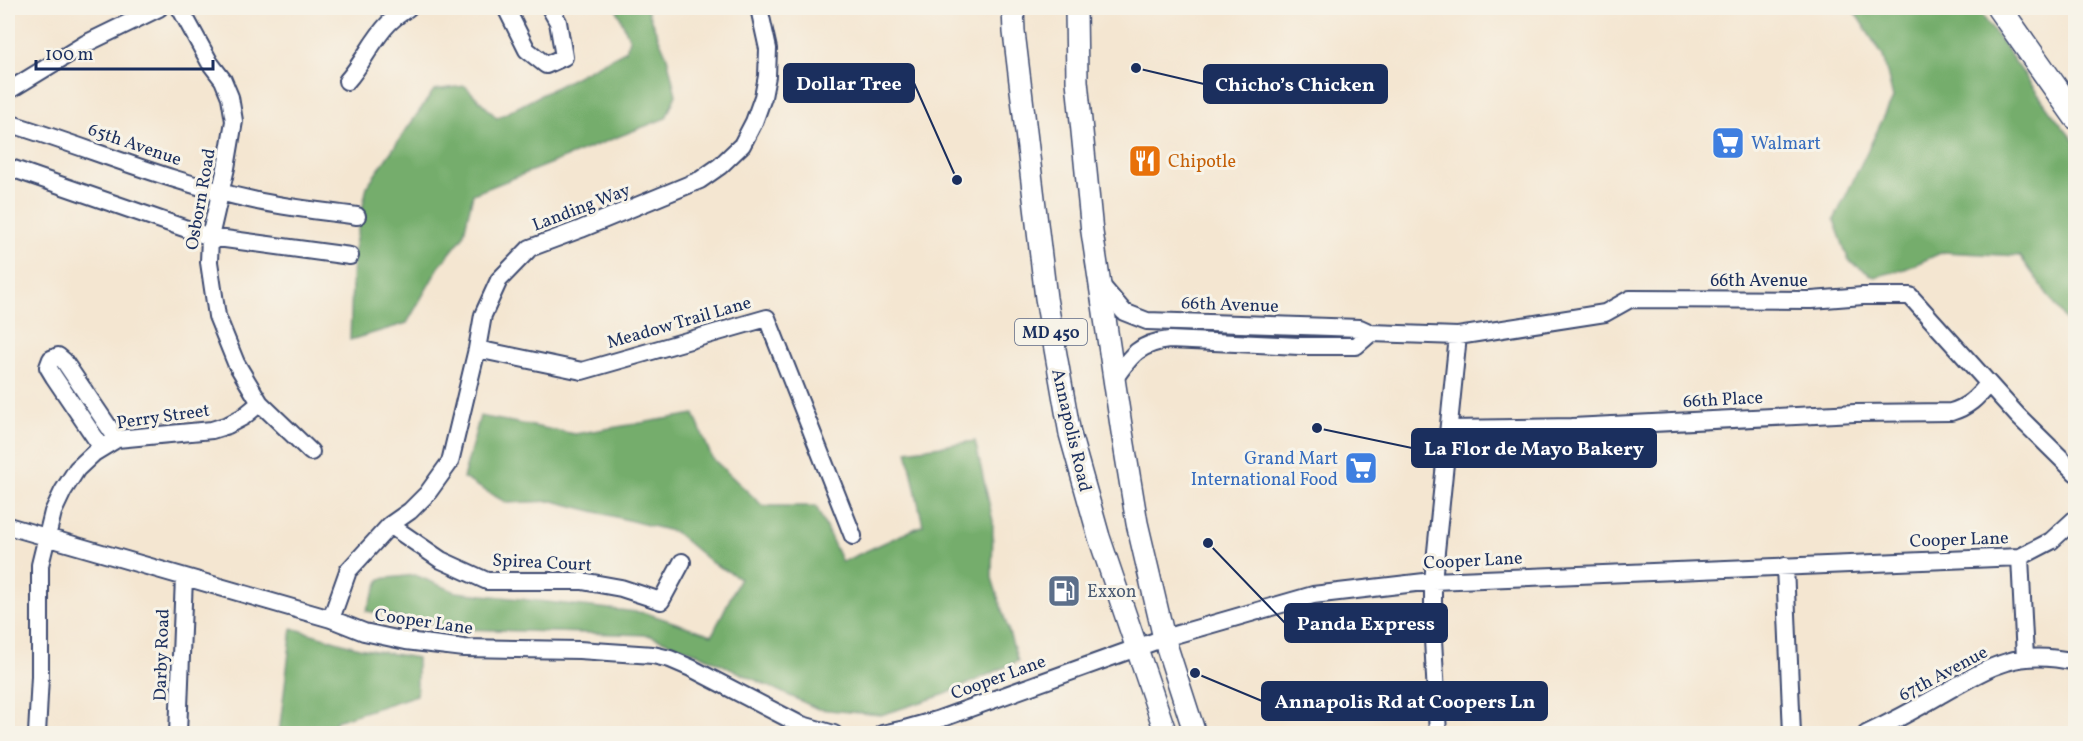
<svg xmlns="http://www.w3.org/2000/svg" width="2083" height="741" viewBox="0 0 2083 741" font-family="Vollkorn,serif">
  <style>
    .forest { fill: #74ad6c; stroke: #486e65; stroke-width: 1.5 }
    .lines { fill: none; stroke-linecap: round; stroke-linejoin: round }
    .minor-casing { stroke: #3c4a6f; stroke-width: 20 }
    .major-casing { stroke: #3c4a6f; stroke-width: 24 }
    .highway-casing { stroke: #3c4a6f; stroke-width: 27 }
    .minor { stroke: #fff; stroke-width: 16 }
    .major { stroke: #fff; stroke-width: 21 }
    .highway { stroke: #fff; stroke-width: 24 }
    .labels { text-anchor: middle; stroke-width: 6; stroke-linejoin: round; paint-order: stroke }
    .shield { fill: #f7f3e8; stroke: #5d6a87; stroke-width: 1.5 }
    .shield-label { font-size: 16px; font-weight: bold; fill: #1b2f5e }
    .shop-label { font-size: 18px; fill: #366cbe; stroke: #f7f3e8; text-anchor: start }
    .street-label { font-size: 18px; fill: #1b2f5e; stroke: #f7f3e8 }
    .food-label { font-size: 18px; fill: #c56008; stroke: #f7f3e8; text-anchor: start }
    .service-label { font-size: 18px; fill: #4e5e75; stroke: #f7f3e8; text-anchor: start }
    .leader { fill: none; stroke: #1b2f5e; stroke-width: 2 }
    .callout-dot { fill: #1b2f5e; stroke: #f7f3e8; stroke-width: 2 }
    .callout { fill: #1b2f5e; stroke: #1b2f5e; stroke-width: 2 }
    .callout-label { font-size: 20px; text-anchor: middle; font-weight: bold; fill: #fff }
  </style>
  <rect width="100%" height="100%" fill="#f7f3e8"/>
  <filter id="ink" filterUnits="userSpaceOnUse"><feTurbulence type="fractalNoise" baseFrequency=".0167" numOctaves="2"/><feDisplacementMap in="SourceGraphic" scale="12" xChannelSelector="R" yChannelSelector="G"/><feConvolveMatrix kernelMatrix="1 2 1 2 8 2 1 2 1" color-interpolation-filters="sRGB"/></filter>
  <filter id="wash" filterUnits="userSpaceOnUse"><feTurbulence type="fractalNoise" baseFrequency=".008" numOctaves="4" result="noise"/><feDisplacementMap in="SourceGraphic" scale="24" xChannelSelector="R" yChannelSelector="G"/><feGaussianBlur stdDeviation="1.35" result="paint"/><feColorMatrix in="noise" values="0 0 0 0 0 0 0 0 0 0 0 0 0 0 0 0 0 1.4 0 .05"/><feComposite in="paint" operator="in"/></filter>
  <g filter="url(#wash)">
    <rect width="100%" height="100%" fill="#f4e6d1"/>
    <path class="forest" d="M616,8H646L667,57L676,95L666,118L473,194L463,237L439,267L407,323L350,340L353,254L367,186L434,90L465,86L497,118L625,51L630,40Z
      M1852,8H1977L2050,111L2075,142V333L2020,256L1943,252L1905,269L1874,277L1849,261L1834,220L1893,98L1883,56Z
      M694,414L712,458L763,506H816L842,562L923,525L907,451L975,441L993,521L992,578L1018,661L946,694L881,715L818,709L697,653L648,635L462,629L366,611L380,579L415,575L456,592L646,613L712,635L740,578L712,563L675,532L553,501L507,503L463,478L480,416L575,434Z
      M292,628L359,648L417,658V695L336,721L334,733H279Z"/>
  </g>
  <g filter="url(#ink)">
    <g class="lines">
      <g class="minor-casing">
        <path id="minor" d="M180,8L210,63L223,80L230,97L234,121L226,168L210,237L209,262L217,316L236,363L260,403L311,452
          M506,8L527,50L546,65L564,57L558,22L550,8
          M347,81C363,63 372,40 389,23C395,17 402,12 408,8
          M8,91L85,44L159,8
          M8,123C90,148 169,182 253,200C287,208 323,211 357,216
          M8,167L210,237L350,256
          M1101,285L1124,312L1147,321L1360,328L1371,333L1458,336L1605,313L1630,299L1812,300L1863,296H1910L2018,416L2076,473
          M477,349L582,371L767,318L853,536
          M1115,378C1131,355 1140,343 1169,340L1299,346H1356L1371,333
          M1449,429L1572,427L1855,413L1951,412C1968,407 1977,398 1988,384
          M102,448L54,377L48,367L51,359L58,356L64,361L117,439
          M390,525L441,560L487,581H582L621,588L661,601L682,562
          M8,526L331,619L364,632L406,641L464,648L579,650L653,655L670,659L691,668L799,724L834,734
          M2020,557L2025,658
          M1785,566L1792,734
          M331,619L348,571L390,525L410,511L427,494L450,462L477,349L483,315L499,280L530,248L581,229L700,180L720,166L742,145L754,122L763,97L767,76L768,49L759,8
          M37,734L40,676V565L53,512L63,491L77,469L94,453L117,439L212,430L228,425L243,417L260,403
          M178,734L184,577
          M882,734L905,729L937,720L1164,638L1313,595L1433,581L2020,557L2051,541L2076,518
          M1438,734L1433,639V581L1458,336
          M1866,734C1892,722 1916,709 1940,695C1962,683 1983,669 2007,662C2028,655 2053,657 2076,662"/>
      </g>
      <g class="major-casing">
        <path id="major" d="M1013,8L1014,32L1046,298L1070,434L1099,537L1166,734
          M1076,8L1077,81L1092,232L1122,432L1137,523L1164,638L1195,734"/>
      </g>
      <g class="highway-casing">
        <path id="highway" d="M1999,8L2076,117"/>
      </g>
      <use href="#minor" class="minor"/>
      <use href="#major" class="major"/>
      <use href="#highway" class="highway"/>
    </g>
  </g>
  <defs>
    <g id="supermarket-square" transform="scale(1.725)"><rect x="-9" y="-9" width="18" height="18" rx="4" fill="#3f7fe0" stroke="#f7f3e8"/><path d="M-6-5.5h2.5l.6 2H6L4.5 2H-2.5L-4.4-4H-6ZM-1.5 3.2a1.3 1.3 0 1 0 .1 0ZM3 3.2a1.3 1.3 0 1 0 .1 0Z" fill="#fff"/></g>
    <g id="restaurant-square" transform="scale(1.725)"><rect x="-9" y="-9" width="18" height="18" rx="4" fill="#e8710a" stroke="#f7f3e8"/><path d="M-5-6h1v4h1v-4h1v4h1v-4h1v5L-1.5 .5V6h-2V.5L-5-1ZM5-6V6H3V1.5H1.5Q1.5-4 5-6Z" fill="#fff"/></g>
    <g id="fuel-square" transform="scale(1.725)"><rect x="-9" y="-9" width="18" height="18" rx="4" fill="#5c6f8a" stroke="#f7f3e8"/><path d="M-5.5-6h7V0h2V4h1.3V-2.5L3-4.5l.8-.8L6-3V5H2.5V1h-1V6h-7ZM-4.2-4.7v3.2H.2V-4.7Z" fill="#fff"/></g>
  </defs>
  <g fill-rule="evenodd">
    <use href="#supermarket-square" x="1728" y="143"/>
    <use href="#restaurant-square" x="1145" y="161"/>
    <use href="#supermarket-square" x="1361" y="468"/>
    <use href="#fuel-square" x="1064" y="591"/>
  </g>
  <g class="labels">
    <rect class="shield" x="1015" y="319" width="72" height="26" rx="4.5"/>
    <g class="shield-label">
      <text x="1051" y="338">MD 450</text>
    </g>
    <g class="shop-label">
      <text x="1751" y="149">Walmart</text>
      <text x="1338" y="464" text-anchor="end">Grand Mart<tspan x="1338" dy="21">International Food</tspan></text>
    </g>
    <g class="street-label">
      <text transform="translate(135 144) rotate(19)" y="6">65th Avenue</text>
      <text transform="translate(200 199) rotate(-80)" y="6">Osborn Road</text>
      <text transform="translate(581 207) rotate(-21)" y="6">Landing Way</text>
      <text x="1759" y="286">66th Avenue</text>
      <text transform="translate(1230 304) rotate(2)" y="6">66th Avenue</text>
      <text transform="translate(679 322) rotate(-16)" y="6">Meadow Trail Lane</text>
      <text transform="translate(1723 399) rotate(-3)" y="6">66th Place</text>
      <text transform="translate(163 416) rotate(-8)" y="6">Perry Street</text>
      <text transform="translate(1072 430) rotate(77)" y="6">Annapolis Road</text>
      <text transform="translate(1959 539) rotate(-2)" y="6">Cooper Lane</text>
      <text transform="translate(1473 560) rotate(-3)" y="6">Cooper Lane</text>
      <text transform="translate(542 562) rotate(3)" y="6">Spirea Court</text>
      <text transform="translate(424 621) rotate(8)" y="6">Cooper Lane</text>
      <text transform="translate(161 655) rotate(-88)" y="6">Darby Road</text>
      <text transform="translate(1943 673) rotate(-28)" y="6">67th Avenue</text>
      <text transform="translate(998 677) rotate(-20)" y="6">Cooper Lane</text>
    </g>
    <g class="food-label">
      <text x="1168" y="167">Chipotle</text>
    </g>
    <g class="service-label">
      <text x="1087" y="597">Exxon</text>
    </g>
  </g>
  <path class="leader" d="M957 180L914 83M1136 68L1204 84M1317 428L1412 448M1208 543L1285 623M1195 673L1262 701"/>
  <g class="callout-dot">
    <circle cx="957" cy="180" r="6"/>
    <circle cx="1136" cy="68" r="6"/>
    <circle cx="1317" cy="428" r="6"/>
    <circle cx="1208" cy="543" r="6"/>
    <circle cx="1195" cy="673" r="6"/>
  </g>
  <g class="callout">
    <rect x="784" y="64" width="130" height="38" rx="6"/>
    <rect x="1204" y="65" width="183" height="38" rx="6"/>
    <rect x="1412" y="429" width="244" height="38" rx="6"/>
    <rect x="1285" y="604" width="162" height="38" rx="6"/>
    <rect x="1262" y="682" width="285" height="38" rx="6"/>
  </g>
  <g class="callout-label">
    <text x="849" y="90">Dollar Tree</text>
    <text x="1295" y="91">Chicho’s Chicken</text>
    <text x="1534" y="455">La Flor de Mayo Bakery</text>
    <text x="1366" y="630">Panda Express</text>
    <text x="1405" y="708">Annapolis Rd at Coopers Ln</text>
  </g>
  <rect width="2083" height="741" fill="none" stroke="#f7f3e8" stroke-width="30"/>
  <path d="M36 60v9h177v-9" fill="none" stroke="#1b2f5e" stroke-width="3"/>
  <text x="45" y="60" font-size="18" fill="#1b2f5e" stroke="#f7f3e8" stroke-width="4.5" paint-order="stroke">100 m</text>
</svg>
